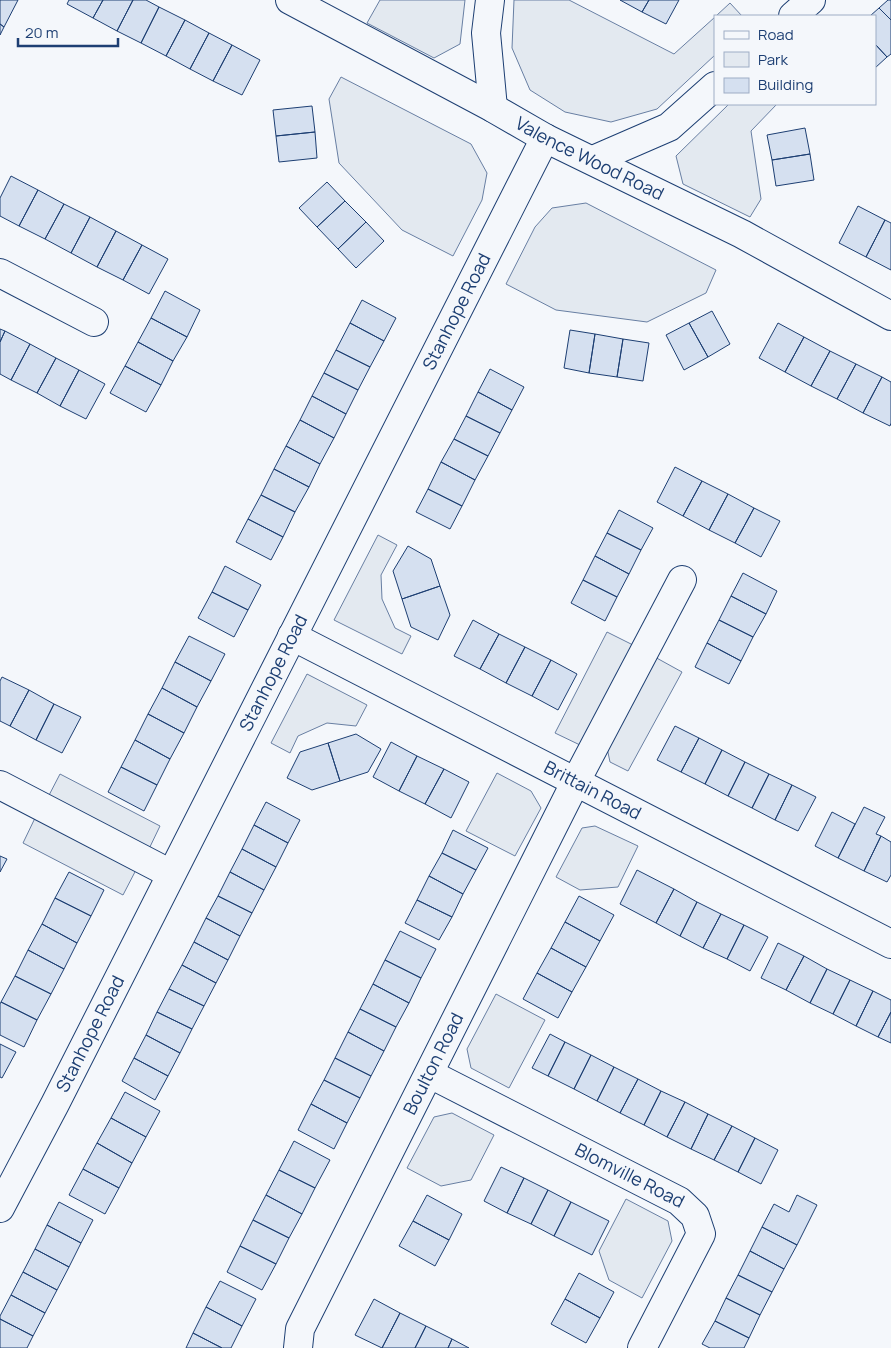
<svg xmlns="http://www.w3.org/2000/svg" width="891" height="1348" viewBox="0 0 891 1348" font-family="Manrope,sans-serif">
  <style>
    .green { fill: #e3e9f0; stroke: #687fa3 }
    .building { fill: #d5e0f0; stroke: #1d3f73 }
    .lines { fill: none; stroke-linecap: round; stroke-linejoin: round }
    .minor-casing { stroke: #1d3f73; stroke-width: 30 }
    .minor { stroke: #f4f7fb; stroke-width: 28 }
    .labels { text-anchor: middle; stroke-width: 4; stroke-linejoin: round; paint-order: stroke }
    .street-label { font-size: 18px; fill: #1d3f73; stroke: #f4f7fb }
  </style>
  <rect width="100%" height="100%" fill="#f4f7fb"/>
  <path class="green" d="M380,0H465L460,44L434,58L367,23Z
    M514,0H569L674,54L715,17V55L657,109L611,122L565,112L530,90L512,48Z
    M730,3L742,16H716Z
    M341,77L471,144L487,173L482,200L453,256L402,230L339,163L329,99Z
    M729,104H777L751,131L761,199L750,217L683,184L676,156Z
    M586,203L716,270L706,293L647,322L556,310L506,284L535,227L552,208Z
    M378,535L397,545L381,575L382,599L395,628L411,636L402,654L334,620Z
    M607,632L639,648L580,745L555,733Z
    M653,656L682,672L628,771L610,762L606,743Z
    M307,674L367,705L356,726L327,723L298,736L290,753L271,743Z
    M497,773L531,791L541,808L515,856L466,831Z
    M60,774L160,826L147,853L46,801Z
    M36,816L137,868L123,895L23,843Z
    M595,826L638,846L618,887L580,890L556,877L582,828Z
    M496,994L545,1020L509,1088L471,1068L467,1049Z
    M452,1113L494,1135L471,1180L441,1186L407,1168L434,1117Z
    M626,1199L668,1221L672,1241L642,1298L609,1280L599,1251Z"/>
  <path class="building" d="M0,0H18L4,27L0,24Z
    M69,0H103L93,18L67,4Z
    M103,0H133L117,31L93,18Z
    M133,0H146L159,7L141,43L117,31Z
    M620,0H649L642,12Z
    M649,0H679L666,24L642,12Z
    M888,0H891V20L879,8Z
    M159,7L185,20L166,56L141,43Z
    M879,8L891,20V54L887,57L875,44V16H870Z
    M185,20L209,33L190,69L166,56Z
    M0,24L4,27L0,35Z
    M209,33L232,45L213,81L190,69Z
    M875,44L887,57L875,68Z
    M232,45L260,60L242,95L213,81Z
    M312,106L315,132L276,136L273,110Z
    M805,128L810,154L772,160L767,135Z
    M315,132L317,158L279,162L276,136Z
    M810,154L814,180L776,186L772,160Z
    M11,176L38,190L19,226L0,216V198Z
    M327,182L345,201L317,227L299,208Z
    M38,190L64,204L45,239L19,226Z
    M345,201L366,222L338,249L317,227Z
    M64,204L90,217L71,253L45,239Z
    M858,206L885,220L866,257L839,243Z
    M90,217L116,231L97,267L71,253Z
    M885,220L891,223V270L866,257Z
    M366,222L384,241L356,268L338,249Z
    M116,231L142,245L123,280L97,267Z
    M142,245L168,259L149,294L123,280Z
    M165,291L200,310L187,337L151,318Z
    M362,300L396,318L384,341L350,323Z
    M712,311L730,344L708,357L689,323Z
    M151,318L187,337L173,361L138,342Z
    M350,323L384,341L370,367L336,350Z
    M689,323L708,357L684,370L666,335Z
    M778,323L804,337L785,372L759,358Z
    M0,329L5,331L0,342Z
    M570,330L595,334L589,373L564,368Z
    M5,331L30,344L11,380L0,374V342Z
    M595,334L623,339L617,377L589,373Z
    M804,337L830,351L811,386L785,372Z
    M623,339L649,343L643,381L617,377Z
    M138,342L173,361L161,385L125,366Z
    M30,344L56,358L37,393L11,380Z
    M336,350L370,367L358,390L324,373Z
    M830,351L856,364L837,399L811,386Z
    M56,358L79,370L60,406L37,393Z
    M856,364L882,377L863,413L837,399Z
    M125,366L161,385L146,412L110,393Z
    M490,369L524,387L512,410L478,392Z
    M79,370L105,384L86,419L60,406Z
    M324,373L358,390L346,414L312,396Z
    M882,377L891,382V423L890,426L863,413Z
    M478,392L512,410L500,433L466,416Z
    M312,396L346,414L334,438L300,420Z
    M466,416L500,433L488,456L454,439Z
    M300,420L334,438L320,464L286,446Z
    M454,439L488,456L475,480L441,462Z
    M286,446L320,464L309,487L274,469Z
    M441,462L475,480L462,506L428,489Z
    M675,467L702,481L683,516L657,502Z
    M274,469L309,487L295,512L261,495Z
    M702,481L728,494L709,530L683,516Z
    M428,489L462,506L450,529L416,512Z
    M728,494L754,508L735,543L709,530Z
    M261,495L295,512L283,537L248,519Z
    M754,508L780,521L761,557L735,543Z
    M619,510L653,528L641,550L607,533Z
    M248,519L283,537L271,560L236,542Z
    M607,533L641,550L629,574L595,556Z
    M408,546L431,559L440,586L402,599L393,571Z
    M595,556L629,574L617,597L583,580Z
    M225,566L261,585L248,610L212,592Z
    M743,573L777,591L766,614L731,596Z
    M583,580L617,597L605,621L571,603Z
    M440,586L450,615L438,640L411,627L402,599Z
    M212,592L248,610L234,637L198,618Z
    M731,596L766,614L753,637L719,620Z
    M473,620L499,634L480,669L454,656Z
    M719,620L753,637L741,661L707,643Z
    M499,634L525,647L506,683L480,669Z
    M189,636L225,654L211,681L175,662Z
    M707,643L741,661L729,684L695,667Z
    M525,647L551,660L532,696L506,683Z
    M551,660L577,674L558,710L532,696Z
    M175,662L211,681L197,707L162,688Z
    M2,677L29,690L10,726L0,721V681Z
    M162,688L197,707L184,733L148,714Z
    M29,690L54,704L36,740L10,726Z
    M54,704L81,717L62,753L36,740Z
    M148,714L184,733L170,759L135,740Z
    M675,726L699,738L681,772L657,760Z
    M356,734L381,749L368,772L340,781L328,743Z
    M699,738L722,750L705,784L681,772Z
    M135,740L170,759L157,785L121,767Z
    M391,742L417,756L399,791L373,777Z
    M328,743L340,781L312,790L287,778L300,752Z
    M722,750L745,762L728,796L705,784Z
    M417,756L444,769L425,804L399,791Z
    M745,762L769,774L752,808L728,796Z
    M121,767L157,785L144,811L108,792Z
    M444,769L469,782L451,818L425,804Z
    M769,774L792,785L775,820L752,808Z
    M792,785L816,797L798,831L775,820Z
    M266,802L300,820L288,843L254,825Z
    M864,807L885,817L876,834L881,836L864,871L838,858Z
    M832,812L855,824L838,858L815,846Z
    M254,825L288,843L276,867L242,849Z
    M453,830L488,848L476,870L442,853Z
    M881,836L891,842V875L887,882L864,871Z
    M242,849L276,867L264,890L230,872Z
    M442,853L476,870L463,894L429,876Z
    M0,856L7,859L0,872Z
    M637,870L674,889L656,923L620,904Z
    M69,872L104,890L91,916L55,898Z
    M230,872L264,890L252,913L218,896Z
    M429,876L463,894L452,917L417,900Z
    M674,889L697,902L680,936L656,923Z
    M218,896L252,913L240,936L206,918Z
    M579,896L614,915L600,941L565,922Z
    M55,898L91,916L77,943L42,924Z
    M417,900L452,917L439,940L405,923Z
    M697,902L721,914L703,948L680,936Z
    M721,914L744,925L727,959L703,948Z
    M206,918L240,936L228,960L194,942Z
    M565,922L600,941L586,967L551,948Z
    M42,924L77,943L64,969L28,950Z
    M744,925L768,937L750,971L727,959Z
    M400,931L436,949L421,978L385,960Z
    M194,942L228,960L216,983L182,965Z
    M778,943L804,956L786,990L761,978Z
    M551,948L586,967L572,992L537,973Z
    M28,950L64,969L51,994L15,976Z
    M804,956L827,969L810,1003L786,990Z
    M385,960L421,978L409,1003L373,984Z
    M182,965L216,983L204,1006L169,989Z
    M827,969L850,980L833,1014L810,1003Z
    M537,973L572,992L558,1018L523,999Z
    M15,976L51,994L37,1020L1,1002Z
    M850,980L873,991L856,1026L833,1014Z
    M373,984L409,1003L396,1027L360,1009Z
    M169,989L204,1006L192,1029L157,1012Z
    M873,991L891,1000V1012L878,1037L856,1026Z
    M1,1002L37,1020L24,1047L0,1035V1004Z
    M360,1009L396,1027L384,1051L348,1032Z
    M157,1012L192,1029L180,1053L146,1035Z
    M891,1012V1043L878,1037Z
    M348,1032L384,1051L371,1076L335,1058Z
    M550,1034L565,1042L548,1076L532,1068Z
    M146,1035L180,1053L168,1076L134,1058Z
    M565,1042L591,1055L574,1089L548,1076Z
    M0,1044L16,1052L2,1078L0,1077Z
    M591,1055L614,1067L597,1101L574,1089Z
    M134,1058L168,1076L155,1100L122,1081Z
    M335,1058L371,1076L360,1098L324,1080Z
    M614,1067L638,1079L620,1113L597,1101Z
    M638,1079L661,1091L644,1125L620,1113Z
    M324,1080L360,1098L347,1123L311,1104Z
    M661,1091L685,1102L667,1137L644,1125Z
    M125,1092L160,1111L146,1137L111,1118Z
    M685,1102L708,1114L691,1149L667,1137Z
    M311,1104L347,1123L334,1149L298,1130Z
    M708,1114L732,1126L714,1160L691,1149Z
    M111,1118L146,1137L132,1163L97,1143Z
    M732,1126L755,1138L738,1172L714,1160Z
    M755,1138L778,1150L761,1184L738,1172Z
    M294,1141L330,1160L315,1188L279,1170Z
    M97,1143L132,1163L119,1188L83,1169Z
    M501,1167L524,1178L507,1213L484,1201Z
    M83,1169L119,1188L105,1214L69,1195Z
    M279,1170L315,1188L302,1214L266,1195Z
    M524,1178L548,1190L531,1224L507,1213Z
    M548,1190L571,1202L554,1236L531,1224Z
    M266,1195L302,1214L289,1238L253,1220Z
    M427,1195L462,1214L449,1240L413,1221Z
    M797,1195L817,1205L797,1245L762,1227L774,1204L789,1212Z
    M59,1202L93,1220L81,1243L47,1225Z
    M571,1202L609,1221L592,1255L554,1236Z
    M253,1220L289,1238L276,1264L240,1246Z
    M413,1221L449,1240L435,1266L399,1246Z
    M47,1225L81,1243L69,1267L35,1249Z
    M762,1227L797,1245L784,1269L750,1251Z
    M240,1246L276,1264L262,1290L227,1272Z
    M35,1249L69,1267L57,1290L23,1272Z
    M750,1251L784,1269L772,1292L738,1275Z
    M23,1272L57,1290L45,1313L11,1295Z
    M579,1273L614,1292L600,1318L565,1299Z
    M738,1275L772,1292L760,1315L726,1298Z
    M220,1281L256,1299L242,1326L206,1307Z
    M11,1295L45,1313L33,1336L0,1319V1316Z
    M726,1298L760,1315L749,1338L715,1321Z
    M374,1299L400,1313L382,1348L355,1335Z
    M565,1299L600,1318L586,1343L551,1324Z
    M206,1307L242,1326L231,1348H222L193,1333Z
    M400,1313L426,1326L415,1348H382Z
    M0,1319L33,1336L27,1348H0Z
    M715,1321L749,1338L744,1348H710L702,1344Z
    M426,1326L452,1339L448,1348H415Z
    M193,1333L222,1348H186Z
    M452,1339L469,1348H448Z"/>
  <g class="lines">
    <g class="minor-casing">
      <g id="minor">
        <path id="s1" d="M290,0L493,108L545,138L742,234L891,316"/>
        <path d="M490,0L486,33L493,108"/>
        <path d="M793,16L811,0"/>
        <path d="M593,160L669,127L715,86"/>
        <path d="M0,273L94,322"/>
        <path id="s2" d="M292,636L891,944"/>
        <path d="M0,785L171,874"/>
        <path id="s3" d="M430,1074L679,1201L695,1216L701,1234L642,1348"/>
        <path id="s4" d="M0,1208L55,1104L545,138"/>
        <path id="s5" d="M298,1348L300,1329L576,781L682,580"/>
      </g>
    </g>
    <use href="#minor" class="minor"/>
  </g>
  <g class="labels">
    <g class="street-label">
      <text dy="6" stroke="none"><textPath href="#s1" startOffset="339">Valence Wood Road</textPath></text>
      <text dy="6" stroke="none"><textPath href="#s4" startOffset="1006">Stanhope Road</textPath></text>
      <text dy="6" stroke="none"><textPath href="#s4" startOffset="601">Stanhope Road</textPath></text>
      <text dy="6" stroke="none"><textPath href="#s2" startOffset="338">Brittain Road</textPath></text>
      <text dy="6" stroke="none"><textPath href="#s4" startOffset="196">Stanhope Road</textPath></text>
      <text dy="6" stroke="none"><textPath href="#s5" startOffset="316">Boulton Road</textPath></text>
      <text dy="6" stroke="none"><textPath href="#s3" startOffset="224">Blomville Road</textPath></text>
    </g>
  </g>
  <rect x="714" y="15" width="162" height="90" fill="#f4f7fb" stroke="#9eadc5"/>
  <rect x="724" y="31" width="25" height="8" fill="#f4f7fb" stroke="#9eadc5"/>
  <text x="758" y="40" font-size="15" fill="#1d3f73">Road</text>
  <rect x="724" y="52" width="25" height="15" fill="#e3e9f0" stroke="#9eadc5"/>
  <text x="758" y="65" font-size="15" fill="#1d3f73">Park</text>
  <rect x="724" y="78" width="25" height="15" fill="#d5e0f0" stroke="#9eadc5"/>
  <text x="758" y="90" font-size="15" fill="#1d3f73">Building</text>
  <path d="M18 38v8h100v-8" fill="none" stroke="#1d3f73" stroke-width="2.5"/>
  <text x="25" y="38" font-size="15" fill="#1d3f73" stroke="#f4f7fb" stroke-width="4" paint-order="stroke">20 m</text>
</svg>
